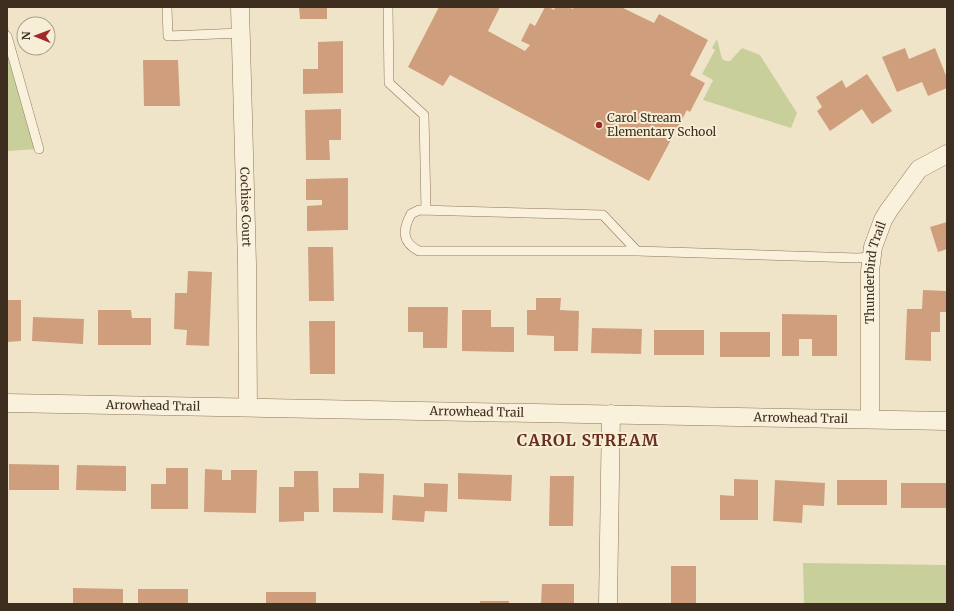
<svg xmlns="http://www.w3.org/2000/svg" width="954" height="611" viewBox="0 0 954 611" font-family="Merriweather,serif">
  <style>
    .green { fill: #c9cf9b }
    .building { fill: #cf9f7d }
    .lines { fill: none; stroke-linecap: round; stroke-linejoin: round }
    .lane-casing { stroke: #8d765c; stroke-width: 10 }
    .street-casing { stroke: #8d765c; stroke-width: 19 }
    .lane { stroke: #faf1dc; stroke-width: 9 }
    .street { stroke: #faf1dc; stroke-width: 18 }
    .poi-dot { fill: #9e2a2b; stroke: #f7eed8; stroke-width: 1.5 }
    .labels { text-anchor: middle; stroke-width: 4; stroke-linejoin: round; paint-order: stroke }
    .poi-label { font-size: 12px; fill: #3d2e20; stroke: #f7eed8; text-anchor: start }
    .street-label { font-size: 12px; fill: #3d2e20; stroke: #f7eed8 }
    .district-label { font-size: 16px; font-weight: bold; letter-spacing: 1px; fill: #6b2e1e; stroke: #f7eed8 }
  </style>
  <rect width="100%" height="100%" fill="#f0e4c8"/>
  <path class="green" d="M7,23L39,149L7,151Z
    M717,39L722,59L726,61H730L742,48L760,55L797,113L791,128L703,100L713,80L702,74L715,50L712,48Z
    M803,563L947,565V604H804Z"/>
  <path class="building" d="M299,7H327V19H300Z
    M439,7H500L488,31L525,51L530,45L521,41L530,23L535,26L545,7H549L554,10L555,7H568L573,9L574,7H621L654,23L659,14L708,40L690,75L705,83L690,112L687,110L649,181L450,75L443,86L408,67Z
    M343,41V93L303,94V69H318V42Z
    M905,48L909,59L935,48L947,78V88L928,96L922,82L897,92L882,57Z
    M143,60H178L180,106H144Z
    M867,74L892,111L872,124L862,109L830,131L817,111L822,107L816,97L842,80L846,88Z
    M341,109V140H329L330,160H306L305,110Z
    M348,178V230L307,231V206L322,205V200H306V179Z
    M947,222V249L938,252L930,227Z
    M308,247H333L334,301H309Z
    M188,271L212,272L209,346L186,345L187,330L174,329L175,293H187Z
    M923,290L946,291V312H940V332H931V361L905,360L907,309H922Z
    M536,298H561L560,310L579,311L578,351H554V336L527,335V310H536Z
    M7,300H21V341L7,342Z
    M408,307H448L447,348H423V332H408Z
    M98,310H131L132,318H151V345H98Z
    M462,310H491V327H514V352L462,351Z
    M782,314L837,315V356H812V339H799V356H782Z
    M33,317L84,319L83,344L32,341Z
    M309,321H335V374H310Z
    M592,328L642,329L641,354L591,353Z
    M654,330H704V355H654Z
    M720,332H770V357H720Z
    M9,464L59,465V490H9Z
    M77,465L126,466V491L76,490Z
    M166,468H188V509H151V484H166Z
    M205,469L222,470V480H231V470H257L256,513L204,512Z
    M294,471H318L319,512H304V521L279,522V487H294Z
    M359,473L384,474L383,513L333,512V488H359Z
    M458,473L512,475L511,501L458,499Z
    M550,476H574L573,526H549Z
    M734,479L758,480V520H720V495L734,496Z
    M775,480L825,483L824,506L803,505L802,523L773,521Z
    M837,480H887V505H837Z
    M424,483L448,484L447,512L425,511L424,522L392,520L393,495L424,497Z
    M901,483H947V508H901Z
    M671,566H696V604H671Z
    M542,584H574V604H541Z
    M73,588L123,589V604H73Z
    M138,589H188V604H138Z
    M266,592H316V604H266Z
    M480,601H509V604H480Z"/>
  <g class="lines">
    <g class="lane-casing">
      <path id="lane" d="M167,7L168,36L241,33
        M388,7L389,83L424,115L426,210
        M7,36L39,149
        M637,251L603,215L419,210L411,214C403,229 401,242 419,251H637L857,258L872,257"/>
    </g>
    <g class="street-casing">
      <g id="street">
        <path id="s1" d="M240,7L247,264L248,407"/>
        <path id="s2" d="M7,403L947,421"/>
        <path id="s3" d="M870,419V271L873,247L883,220L889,210L919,169L947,154"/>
        <path d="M608,604L611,414"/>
      </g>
    </g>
    <use href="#lane" class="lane"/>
    <use href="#street" class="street"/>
  </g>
  <circle class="poi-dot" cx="599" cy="125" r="4"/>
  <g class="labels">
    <g class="poi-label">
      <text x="607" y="122">Carol Stream<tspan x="607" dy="14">Elementary School</tspan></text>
    </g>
    <g class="street-label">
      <text dy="4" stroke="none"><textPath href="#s1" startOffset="200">Cochise Court</textPath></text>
      <text dy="4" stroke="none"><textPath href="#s3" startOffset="147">Thunderbird Trail</textPath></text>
      <text dy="4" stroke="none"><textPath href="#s2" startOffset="146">Arrowhead Trail</textPath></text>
      <text dy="4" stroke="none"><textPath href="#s2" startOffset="470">Arrowhead Trail</textPath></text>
      <text dy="4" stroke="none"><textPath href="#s2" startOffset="794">Arrowhead Trail</textPath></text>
    </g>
    <g class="district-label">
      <text x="588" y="446">CAROL STREAM</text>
    </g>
  </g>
  <rect width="954" height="611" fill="none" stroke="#3d2e20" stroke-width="16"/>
  <g transform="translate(36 36) rotate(271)"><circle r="19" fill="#f7eed8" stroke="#ada18e"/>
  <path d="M0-3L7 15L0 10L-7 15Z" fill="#9e2a2b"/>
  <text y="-6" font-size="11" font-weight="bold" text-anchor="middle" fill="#3d2e20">N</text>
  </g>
</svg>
